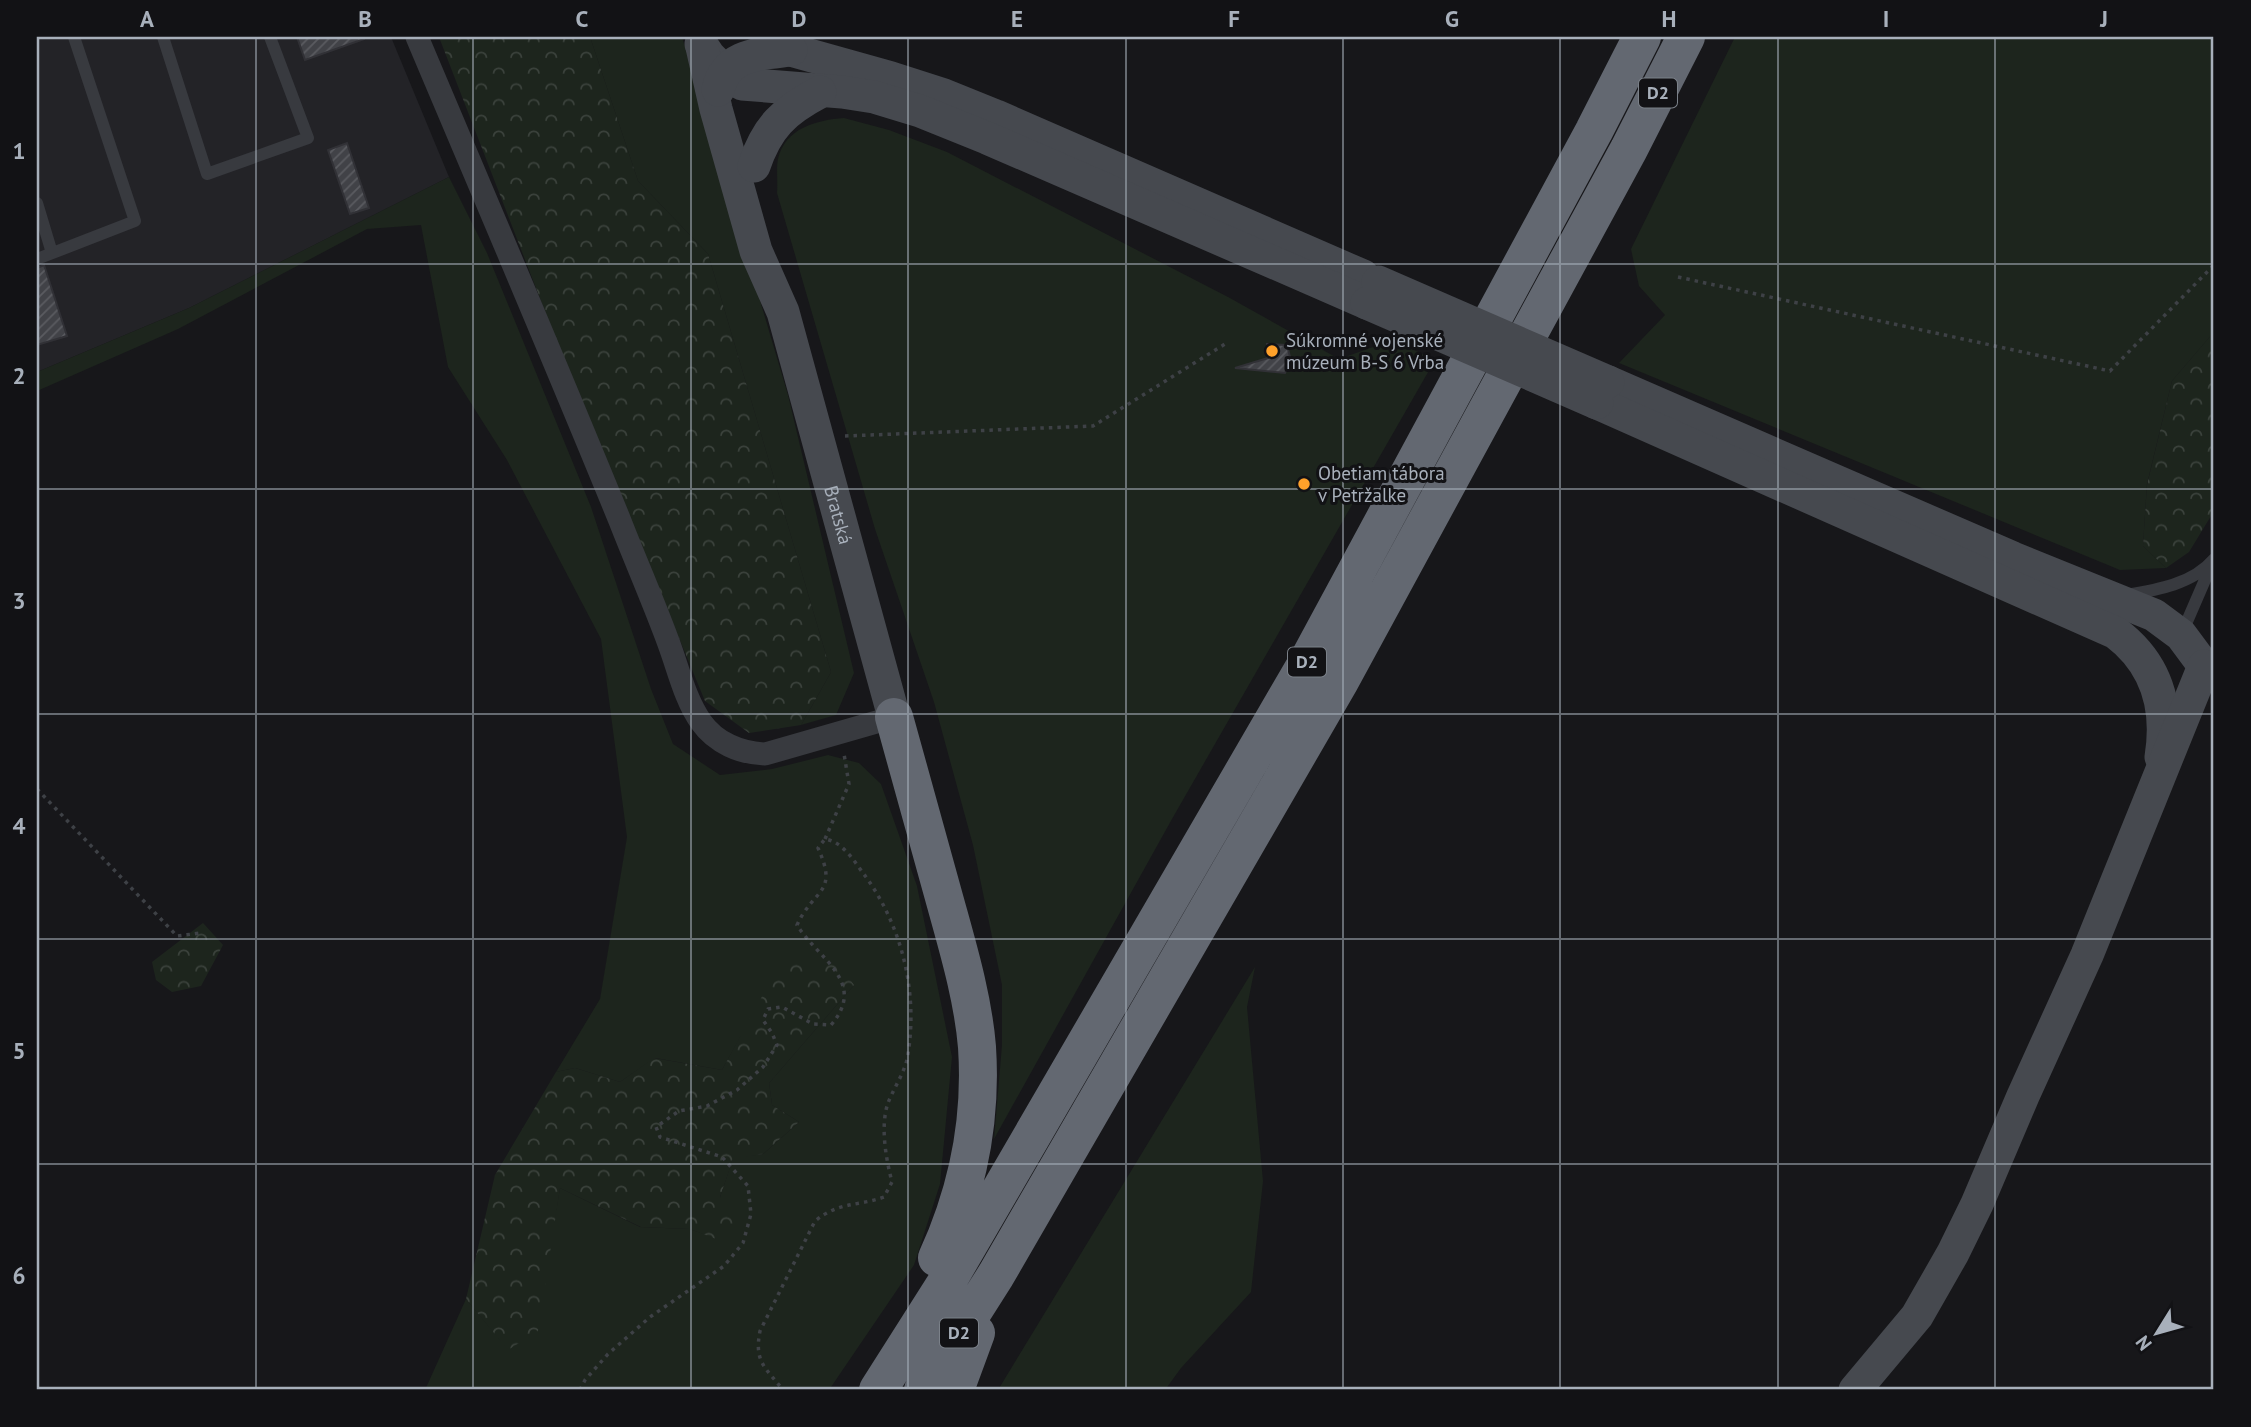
<svg xmlns="http://www.w3.org/2000/svg" width="2251" height="1427" viewBox="0 0 2251 1427" font-family="'PT Sans',sans-serif">
  <style>
    .built { fill: #232327 }
    .grass { fill: #1d251d }
    .forest { fill: url(#forest-crowns) }
    .building { fill: url(#building-hatch); stroke: #313136; stroke-width: 2 }
    .lines { fill: none; stroke-linecap: round; stroke-linejoin: round }
    .path { stroke: #3e4146; stroke-width: 3.5; stroke-dasharray: 3.5 5; stroke-linecap: butt }
    .lane { stroke: #383a3f; stroke-width: 12 }
    .street { stroke: #383a3f; stroke-width: 23 }
    .secondary { stroke: #46494f; stroke-width: 33 }
    .highway { stroke: #636871; stroke-width: 38 }
    .secondary-bridge { stroke: #46494f; stroke-width: 33 }
    .grid { fill: none; stroke: #a8b0bb; stroke-width: 2; stroke-opacity: 0.55 }
    .poi-dot { fill: #ffa12a; stroke: #121215; stroke-width: 2.5 }
    .labels { text-anchor: middle; stroke-width: 6; stroke-linejoin: round; paint-order: stroke }
    .shield { fill: #121215; stroke: #7b8189; stroke-width: 2 }
    .shield-label { font-size: 18px; font-weight: bold; fill: #a8b0bb }
    .poi-label { font-size: 19px; fill: #a8b0bb; stroke: #121215; text-anchor: start }
    .street-label { font-size: 19px; fill: #a8b0bb; stroke: #121215 }
    .neatline { fill: none; stroke: #a8b0bb; stroke-width: 2.5 }
    .grid-label { font-size: 23px; text-anchor: middle; font-weight: bold; fill: #a8b0bb }
  </style>
  <defs>
    <pattern id="forest-crowns" width="20" height="18" patternUnits="userSpaceOnUse" patternTransform="scale(1.75)"><rect width="20" height="18" fill="#1d251d"/><path d="M2 6a3 3 0 1 1 6 0M12 15a3 3 0 1 1 6 0" fill="none" stroke="#3b423c"/></pattern>
    <pattern id="building-hatch" width="6" height="6" patternUnits="userSpaceOnUse" patternTransform="scale(1.75)"><rect width="6" height="6" fill="#414247"/><path d="M-1 1l2-2M0 6l6-6M5 7l2-2" fill="none" stroke="#5a5b60"/></pattern>
  </defs>
  <rect width="100%" height="100%" fill="#17171a"/>
  <path class="built" d="M37,37H391L449,177L189,308L37,372Z"/>
  <path class="grass" d="M590,37H682L788,395L854,673L836,715L801,725L831,672L708,254L638,181Z
    M1735,37H2214V332L2172,381L2147,484L2143,546L2166,568L2120,570L1619,363L1665,315L1639,286L1631,249Z
    M844,118L889,130L947,152L1228,297L1339,359L1393,340L1435,360L1172,819L994,1139L1002,1045V985L973,845L934,702L875,529L777,193C778,182 776,169 778,159C785,128 817,120 844,118Z
    M449,177L487,253L591,507L651,689L673,744L720,775L772,769L828,755L859,763L881,784L917,886L952,1057L940,1184L914,1265L829,1390H425L466,1299L508,1349L549,1252L560,1188L640,1227L690,1229L729,1243L720,1197L733,1158L763,1154L799,1122L772,1105L769,1083L854,985L741,1036L722,1070L655,1058L620,1082L575,1068L556,1072L600,999L627,837L601,639L507,460L448,367L421,225L367,229L178,329L37,391V372L189,308Z
    M1255,967L1247,1007L1263,1181L1251,1292L1181,1368L1165,1390H998Z"/>
  <path class="forest" d="M439,37H590L638,181L708,254L831,672L801,725L749,733L705,701L553,332Z
    M2214,332V511L2189,552L2166,568L2143,546L2147,485L2172,381Z
    M203,923L223,945L201,986L172,992L156,980L152,962Z
    M784,956L834,957L854,985L769,1083L772,1105L799,1122L763,1154L733,1159L720,1197L742,1223L729,1244L690,1229L641,1227L560,1188L538,1331L508,1350L466,1299L495,1175L556,1072L575,1068L620,1082L654,1058L722,1070Z"/>
  <path class="building" d="M297,37H364V39L305,60Z
    M347,143L369,208L350,214L328,150Z
    M44,265L67,336L37,345V268Z
    M1267,344L1287,345L1291,361L1285,373L1235,368L1268,358Z"/>
  <g class="lines">
    <path class="path" d="M1678,277L2110,371L2214,265
      M845,436L1093,426L1225,344
      M37,789L177,936L201,933
      M825,839L849,784L844,754
      M580,1390L585,1380L608,1354L650,1317L724,1266L743,1243L751,1214L748,1186L722,1157L660,1137L656,1127L679,1111L707,1106L737,1090L763,1067L777,1045L772,1033L763,1020L768,1009L782,1007L813,1024L831,1025C868,982 818,959 797,925C814,888 839,894 818,848L825,839C844,842 855,863 866,877C902,927 918,992 908,1054C906,1071 894,1087 888,1103C880,1126 886,1159 892,1182L884,1197C856,1207 840,1201 815,1221L760,1331C754,1362 765,1367 783,1390"/>
    <path class="lane" d="M163,37L207,174L308,138L270,37
      M37,203L52,253
      M37,259L135,221L74,37
      M2126,595C2157,590 2193,584 2214,559
      M2182,633L2211,566"/>
    <path class="street" d="M417,37C485,198 554,359 620,521C636,562 654,603 669,644C679,671 685,699 701,722C716,743 740,753 765,754L894,717"/>
    <g class="secondary">
      <path d="M773,37L791,50L891,78L944,95L996,116L1363,276"/>
      <path d="M701,44L709,56L726,73L742,84L842,92L874,97L920,111L987,138L1367,303"/>
      <path id="s1" d="M702,47L716,109L756,251L783,312L894,717"/>
      <path d="M718,90C726,53 760,54 791,50"/>
      <path d="M754,166C767,127 784,111 820,92"/>
      <path d="M1608,382L2013,558L2154,615L2181,635L2204,666"/>
      <path d="M1597,403L2116,633C2157,664 2169,707 2161,757"/>
      <path d="M1855,1390L1917,1316L1953,1253L1977,1204L2023,1096L2087,955L2204,666"/>
    </g>
    <path class="highway" d="M894,717C911,779 928,840 945,901C958,948 973,998 977,1047C982,1122 968,1190 937,1258
      M878,1390L951,1275L1309,659L1594,131L1642,37
      M923,1390L996,1275L1340,681L1629,149L1686,37
      M955,1390L976,1333"/>
    <path class="secondary-bridge" d="M1378,282L1608,382
      M1367,303L1597,403"/>
  </g>
  <path class="grid" d="M256,37V1390M473,37V1390M691,37V1390M908,37V1390M1126,37V1390M1343,37V1390M1560,37V1390M1778,37V1390M1995,37V1390M37,264H2214M37,489H2214M37,714H2214M37,939H2214M37,1164H2214"/>
  <g class="poi-dot">
    <circle cx="1272" cy="351" r="7"/>
    <circle cx="1304" cy="484" r="7"/>
  </g>
  <g class="labels">
    <g class="shield">
      <rect x="1639" y="78.5" width="38" height="29" rx="5"/>
      <rect x="1288" y="647.5" width="38" height="29" rx="5"/>
      <rect x="940" y="1318.5" width="38" height="29" rx="5"/>
    </g>
    <g class="shield-label">
      <text x="1658" y="99">D2</text>
      <text x="1307" y="668">D2</text>
      <text x="959" y="1339">D2</text>
    </g>
    <g class="poi-label">
      <text x="1286" y="347">Súkromné vojenské<tspan x="1286" dy="22">múzeum B-S 6 Vrba</tspan></text>
      <text x="1318" y="480">Obetiam tábora<tspan x="1318" dy="22">v Petržalke</tspan></text>
    </g>
    <g class="street-label">
      <text dy="7" stroke="none"><textPath href="#s1" startOffset="488">Bratská</textPath></text>
    </g>
  </g>
  <rect width="2251" height="1427" fill="none" stroke="#121215" stroke-width="77"/>
  <g transform="translate(2157 1333) rotate(233)" stroke="#121215" stroke-width="5" paint-order="stroke">
  <path d="M0-5L12 26L0 18L-12 26Z" fill="#a8b0bb"/>
  <text y="-10" font-size="19" font-weight="bold" text-anchor="middle" fill="#a8b0bb">N</text>
  </g>
  <rect x="38" y="38" width="2174" height="1350" class="neatline"/>
  <g class="grid-label">
    <text x="147" y="27">A</text>
    <text x="365" y="27">B</text>
    <text x="582" y="27">C</text>
    <text x="799" y="27">D</text>
    <text x="1017" y="27">E</text>
    <text x="1234" y="27">F</text>
    <text x="1452" y="27">G</text>
    <text x="1669" y="27">H</text>
    <text x="1886" y="27">I</text>
    <text x="2104" y="27">J</text>
    <text x="19" y="159">1</text>
    <text x="19" y="384">2</text>
    <text x="19" y="609">3</text>
    <text x="19" y="834">4</text>
    <text x="19" y="1059">5</text>
    <text x="19" y="1284">6</text>
  </g>
</svg>
